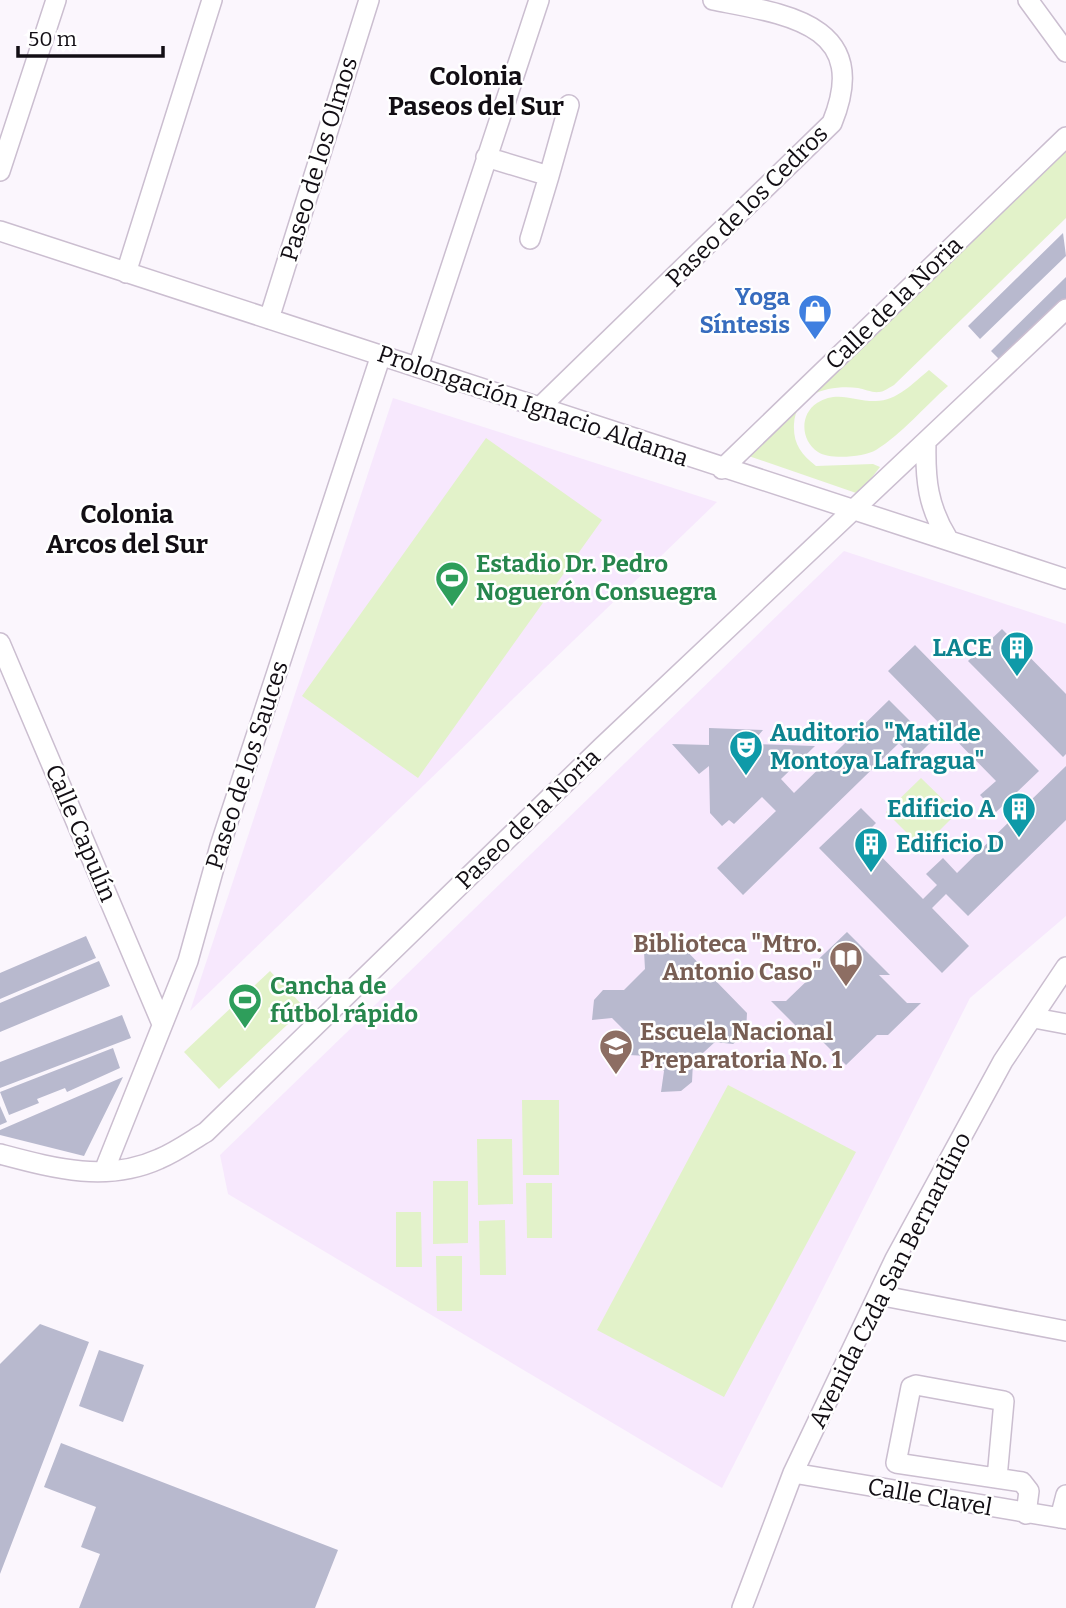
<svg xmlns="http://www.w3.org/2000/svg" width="1066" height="1608" viewBox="0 0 1066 1608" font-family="Bitter,serif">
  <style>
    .built { fill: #f7e8fd }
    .green { fill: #e2f2c9 }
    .building { fill: #b8b9ce }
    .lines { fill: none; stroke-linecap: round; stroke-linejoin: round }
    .minor-casing { stroke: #cbbed0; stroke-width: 22 }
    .minor { stroke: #fff; stroke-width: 19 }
    .labels { text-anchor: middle; stroke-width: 5; stroke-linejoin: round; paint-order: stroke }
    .street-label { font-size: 24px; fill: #120e14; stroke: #fff }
    .shop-label { font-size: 24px; font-weight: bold; fill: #366cbe; stroke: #fff; text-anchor: end }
    .leisure-label { font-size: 24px; font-weight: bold; fill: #27864d; stroke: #fff; text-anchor: start }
    .culture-label { font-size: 24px; font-weight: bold; fill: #0d838f; stroke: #fff; text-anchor: end }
    .education-label { font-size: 24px; font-weight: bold; fill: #785e54; stroke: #fff; text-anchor: end }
    .neighbourhood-label { font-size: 26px; font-weight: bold; fill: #120e14; stroke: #fff }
  </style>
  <rect width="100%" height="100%" fill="#fbf6fd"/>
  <path class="built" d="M393,398L717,502L190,1011Z
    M844,551L1066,624V916L970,998L722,1488L228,1194L220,1155Z"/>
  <path class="green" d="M1066,149V218L894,385C890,387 884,392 879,392C873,393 864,389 858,388C831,385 796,392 794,424C793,444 801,454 816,466L873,464L880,467L859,494L740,453Z
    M929,370L948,386C925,406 902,434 876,450C864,457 830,460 818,452C801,441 799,415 817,403C837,390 854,401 874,401C896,402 913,383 929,370Z
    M486,438L602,520L418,778L302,696Z
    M921,778L957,813L922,848L886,812Z
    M270,971L305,1008L219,1089L184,1052Z
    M728,1085L856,1152L724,1397L597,1330Z
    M522,1100H559V1175H523Z
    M477,1139H512L513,1204L478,1205Z
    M433,1181H468V1243L433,1244Z
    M526,1183H552V1238H527Z
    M396,1212H421L422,1267H396Z
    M505,1220L506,1275H480L479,1221Z
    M436,1256H462V1311H437Z"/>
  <path class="building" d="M1063,233L1066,256L980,339L968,326Z
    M1066,277V301L1003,363L991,351Z
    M1002,629L1066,694V754L1063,757L968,661Z
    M915,645L1039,771L1015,794L1026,805L1066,766V820L968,916L946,894L932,908L969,946L942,973L819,848L861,808L876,823L862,837L923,899L937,885L926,874L943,858L957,873L1022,809L1011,798L996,812L980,795L996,781L888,671Z
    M889,700L931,742L914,759L899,743L743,895L717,868L776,811L762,797L734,824L729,820L722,826L710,813L709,766L699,774L672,744L709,745V728L763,730L751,744L815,746L781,779L794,793Z
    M847,932L890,975H879L907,1003H921L888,1035H877L846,1065L815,1034H804L771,1001H786L814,974H803Z
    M86,936L96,958L0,999V973Z
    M656,938L675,939L747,1013L746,1034L733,1044L715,1042L693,1062L692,1082L681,1091L661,1092L664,1071L649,1056L628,1055L627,1033L612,1018L592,1020L594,1000L603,990H624L645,969L644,951Z
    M99,961L110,986L0,1032V1003Z
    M122,1015L131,1038L0,1088V1062Z
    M113,1048L120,1068L67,1092L65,1088L37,1099L39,1103L9,1115L0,1092Z
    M123,1077L84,1156L0,1135V1130Z
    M0,1106L7,1122L0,1125Z
    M40,1324L89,1342L0,1574V1364Z
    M99,1350L144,1365L123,1422L79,1406Z
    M61,1443L338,1550L315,1608H79L100,1554L81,1547L96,1507L44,1487Z"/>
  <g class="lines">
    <g class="minor-casing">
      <path id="minor" d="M1028,0L1066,52
        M486,157L549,176L569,105
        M0,171L56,0
        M0,231L1066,579
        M530,239L549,176
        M126,273L212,0
        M269,319L369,0
        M418,367L539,0
        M539,408L832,123C873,23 784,14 713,0
        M926,442C925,480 928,507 948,539
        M722,469L1066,137
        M0,643L162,1024
        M1034,1018L1066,1024
        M0,1154C53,1168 106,1183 159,1159C176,1152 191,1141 206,1132L602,747L1066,309
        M104,1171L188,961L220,846L381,355
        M878,1295L1066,1331
        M793,1473L1066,1519
        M997,1478L1004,1401L916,1385L911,1387L896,1463L1022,1482L1029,1491L1026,1514
        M1060,1518L1066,1495
        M742,1608L793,1473L895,1259L1003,1061L1066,967"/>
    </g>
    <use href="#minor" class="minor"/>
  </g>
  <defs>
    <g id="shop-pin" transform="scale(1.75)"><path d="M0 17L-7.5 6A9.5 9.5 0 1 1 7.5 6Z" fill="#3f7fe0" stroke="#fff"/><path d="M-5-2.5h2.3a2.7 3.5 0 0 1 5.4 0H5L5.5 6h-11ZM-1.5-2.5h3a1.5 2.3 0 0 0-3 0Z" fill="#fff"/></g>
    <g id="stadium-pin" transform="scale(1.75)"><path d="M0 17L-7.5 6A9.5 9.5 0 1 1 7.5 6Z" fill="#2e9e5b" stroke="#fff"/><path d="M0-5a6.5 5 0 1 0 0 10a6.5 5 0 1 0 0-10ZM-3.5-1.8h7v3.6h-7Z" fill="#fff"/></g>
    <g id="building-pin" transform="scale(1.75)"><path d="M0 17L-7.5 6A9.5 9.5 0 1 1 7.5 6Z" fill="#0f9aa8" stroke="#fff"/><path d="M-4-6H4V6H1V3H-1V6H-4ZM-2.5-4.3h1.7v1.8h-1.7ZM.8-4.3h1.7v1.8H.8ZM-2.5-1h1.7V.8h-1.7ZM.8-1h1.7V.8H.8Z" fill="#fff"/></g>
    <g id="theatre-pin" transform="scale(1.75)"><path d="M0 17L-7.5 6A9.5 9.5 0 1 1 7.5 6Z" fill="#0f9aa8" stroke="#fff"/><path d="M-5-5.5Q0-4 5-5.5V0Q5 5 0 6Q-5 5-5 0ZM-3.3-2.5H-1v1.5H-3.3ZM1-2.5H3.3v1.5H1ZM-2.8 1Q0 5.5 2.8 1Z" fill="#fff"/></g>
    <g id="library-pin" transform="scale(1.75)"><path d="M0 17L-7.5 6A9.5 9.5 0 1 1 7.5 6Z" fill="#8d6e63" stroke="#fff"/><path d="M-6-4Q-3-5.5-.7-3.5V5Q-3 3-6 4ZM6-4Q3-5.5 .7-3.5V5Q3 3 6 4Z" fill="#fff"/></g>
    <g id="school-pin" transform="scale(1.75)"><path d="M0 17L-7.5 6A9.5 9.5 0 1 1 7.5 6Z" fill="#8d6e63" stroke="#fff"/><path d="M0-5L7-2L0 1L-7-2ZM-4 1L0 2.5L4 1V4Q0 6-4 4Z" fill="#fff"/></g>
  </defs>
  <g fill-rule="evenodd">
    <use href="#shop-pin" x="815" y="311"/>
    <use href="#stadium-pin" x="452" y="578"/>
    <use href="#building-pin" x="1017" y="648"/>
    <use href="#theatre-pin" x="746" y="747"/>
    <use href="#building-pin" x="1019" y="809"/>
    <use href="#building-pin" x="871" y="844"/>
    <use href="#library-pin" x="846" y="958"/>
    <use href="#stadium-pin" x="245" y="1000"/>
    <use href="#school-pin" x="616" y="1046"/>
  </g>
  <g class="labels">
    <g class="street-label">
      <text transform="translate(319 159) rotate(-73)" y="8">Paseo de los Olmos</text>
      <text transform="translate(747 206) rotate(-45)" y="8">Paseo de los Cedros</text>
      <text transform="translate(894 303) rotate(-44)" y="8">Calle de la Noria</text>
      <text transform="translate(533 406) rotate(19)" y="8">Prolongación Ignacio Aldama</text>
      <text transform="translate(247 765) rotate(-72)" y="8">Paseo de los Sauces</text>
      <text transform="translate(528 819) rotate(-44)" y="8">Paseo de la Noria</text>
      <text transform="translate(81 833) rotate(67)" y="8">Calle Capulín</text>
      <text transform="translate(890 1280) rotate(-63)" y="8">Avenida Czda San Bernardino</text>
      <text transform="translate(930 1497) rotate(10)" y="8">Calle Clavel</text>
    </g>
    <g class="shop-label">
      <text x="790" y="305">Yoga<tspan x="790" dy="28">Síntesis</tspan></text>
    </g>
    <g class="leisure-label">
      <text x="476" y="572">Estadio Dr. Pedro<tspan x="476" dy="28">Noguerón Consuegra</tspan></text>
      <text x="270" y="994">Cancha de<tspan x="270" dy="28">fútbol rápido</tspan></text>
    </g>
    <g class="culture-label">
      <text x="992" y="656">LACE</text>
      <text x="770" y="741" text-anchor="start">Auditorio "Matilde<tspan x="770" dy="28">Montoya Lafragua"</tspan></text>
      <text x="995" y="817">Edificio A</text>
      <text x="896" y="852" text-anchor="start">Edificio D</text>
    </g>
    <g class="education-label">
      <text x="822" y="952">Biblioteca "Mtro.<tspan x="822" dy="28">Antonio Caso"</tspan></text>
      <text x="640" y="1040" text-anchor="start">Escuela Nacional<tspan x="640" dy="28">Preparatoria No. 1</tspan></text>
    </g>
    <g class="neighbourhood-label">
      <text x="476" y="85">Colonia<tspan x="476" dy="30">Paseos del Sur</tspan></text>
      <text x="127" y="523">Colonia<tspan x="127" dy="30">Arcos del Sur</tspan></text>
    </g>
  </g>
  <path d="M18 46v10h145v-10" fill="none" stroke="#120e14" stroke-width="3.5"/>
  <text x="28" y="46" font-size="21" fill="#120e14" stroke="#ffffff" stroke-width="5" paint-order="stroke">50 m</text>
</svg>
